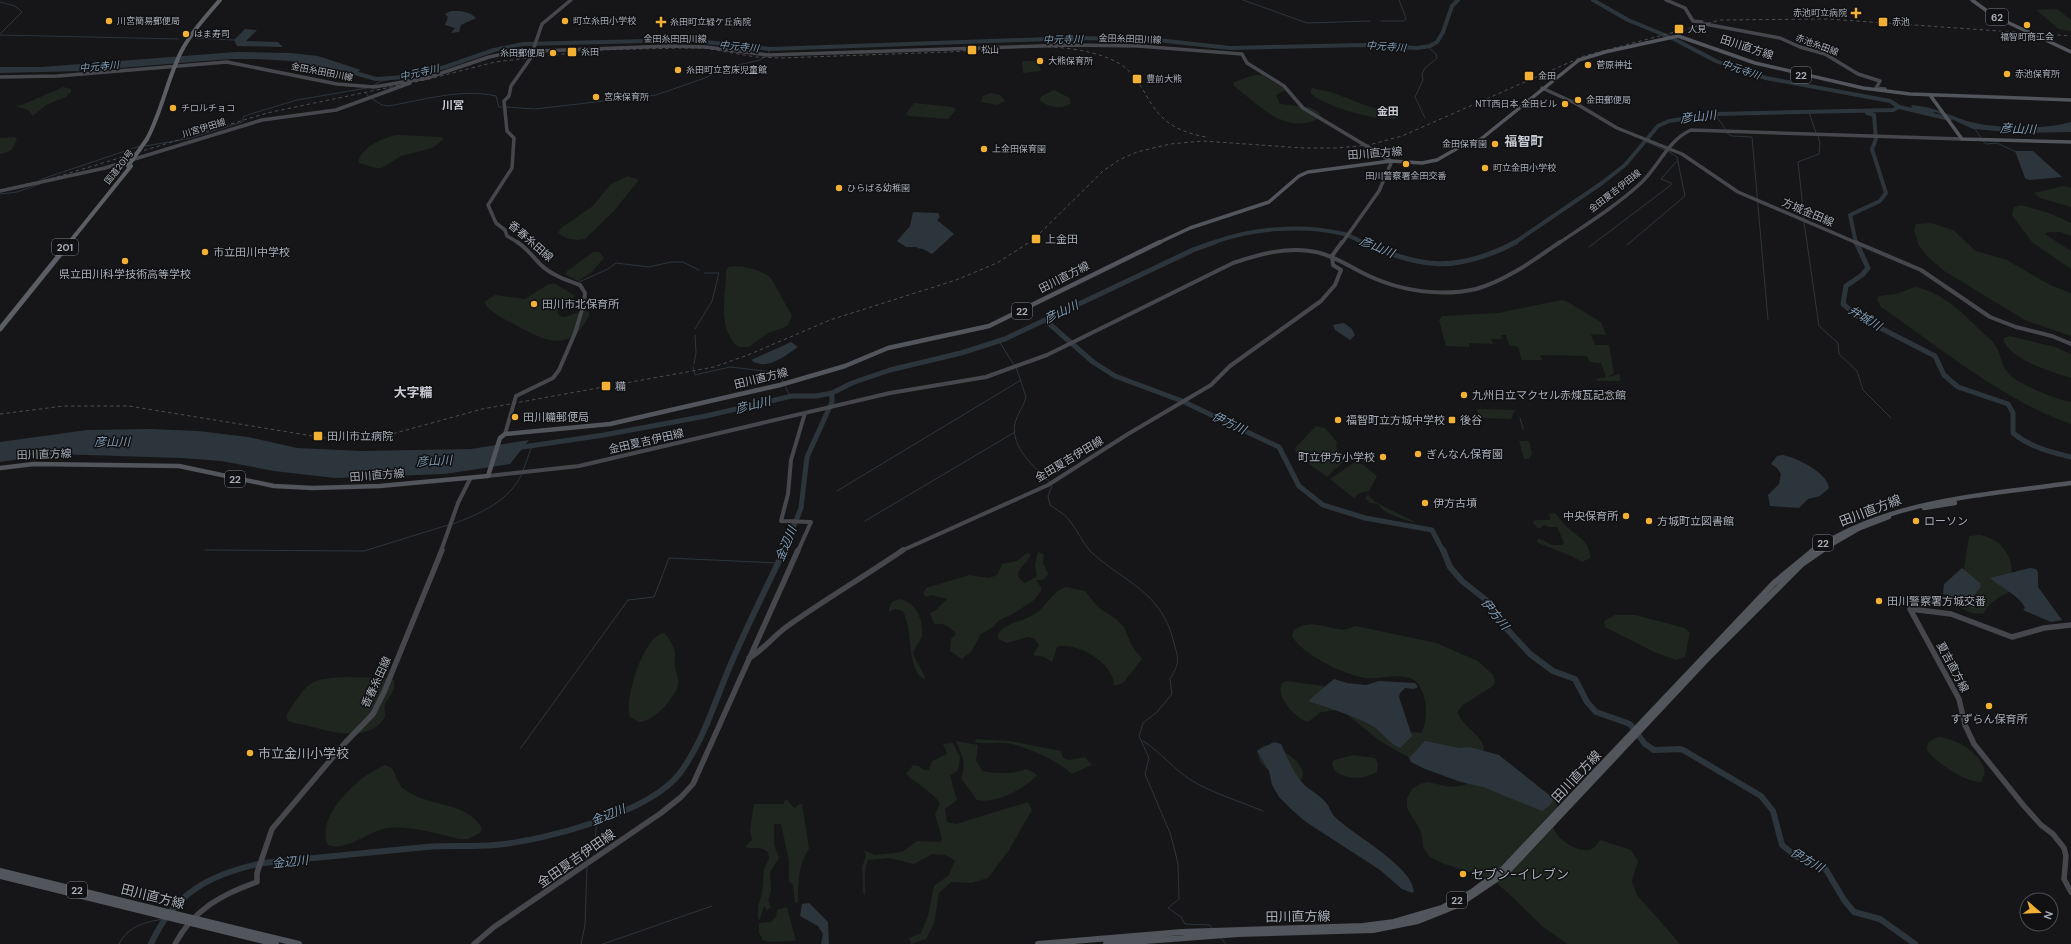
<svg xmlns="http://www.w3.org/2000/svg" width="2071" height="944" viewBox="0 0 2071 944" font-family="'DM Sans','Noto Sans JP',sans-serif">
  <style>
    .green { fill: #1e261f }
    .water { fill: #2c353c }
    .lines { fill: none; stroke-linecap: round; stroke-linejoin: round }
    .stream { stroke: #2c353c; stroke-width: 1 }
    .river-far2 { stroke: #2c353c; stroke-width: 4 }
    .river-far1 { stroke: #2c353c; stroke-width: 5 }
    .river { stroke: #2c353c; stroke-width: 6 }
    .secondary-far2 { stroke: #45474d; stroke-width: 3.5 }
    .secondary-far1 { stroke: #45474d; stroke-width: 4 }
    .secondary { stroke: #45474d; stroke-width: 5.5 }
    .primary-far2 { stroke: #53555c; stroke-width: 3.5 }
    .primary-far1 { stroke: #53555c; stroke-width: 4.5 }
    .primary { stroke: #53555c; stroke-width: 6 }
    .trunk-far1 { stroke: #5b5e65; stroke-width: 4 }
    .trunk { stroke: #5b5e65; stroke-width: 5 }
    .rail { stroke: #4a4c52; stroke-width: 1; stroke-dasharray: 3.5 3; stroke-linecap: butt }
    .secondary-bridge { stroke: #45474d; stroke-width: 3.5 }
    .primary-bridge { stroke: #53555c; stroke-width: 3.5 }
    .trunk-bridge { stroke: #5b5e65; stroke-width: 4 }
    .poi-dot { fill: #f2b134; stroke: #111113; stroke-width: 1.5 }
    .labels { text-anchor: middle; stroke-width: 3; stroke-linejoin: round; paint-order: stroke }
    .far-poi-label { font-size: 9px; fill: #a8adb8; stroke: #111113; text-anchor: start }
    .far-street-label { font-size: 9px; fill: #a8adb8; stroke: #111113 }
    .shield { fill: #111113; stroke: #7b7e86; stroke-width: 1 }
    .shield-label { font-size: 10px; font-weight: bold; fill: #a8adb8 }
    .far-water-label { font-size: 10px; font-style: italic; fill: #7f9bb3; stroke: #111113 }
    .street-label { font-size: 11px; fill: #a8adb8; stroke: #111113 }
    .far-quarter-label { font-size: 11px; font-weight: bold; fill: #c9ccd4; stroke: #111113 }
    .poi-label { font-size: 11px; fill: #a8adb8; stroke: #111113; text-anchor: start }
    .water-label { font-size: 12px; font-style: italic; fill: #7f9bb3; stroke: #111113 }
    .far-district-label { font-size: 13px; font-weight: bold; fill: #c9ccd4; stroke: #111113 }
    .quarter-label { font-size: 13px; font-weight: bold; fill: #c9ccd4; stroke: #111113 }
    .near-street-label { font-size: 13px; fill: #a8adb8; stroke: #111113 }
    .near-poi-label { font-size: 13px; fill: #a8adb8; stroke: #111113; text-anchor: start }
  </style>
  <rect width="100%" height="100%" fill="#161618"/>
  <path class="green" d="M2057,9L2071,20V31L2059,29L2036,10Z
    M1022,61H1038L1041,71L1023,73Z
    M1254,75H1262L1286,90L1276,95L1280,104L1309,107L1319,112L1321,117C1288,138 1257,104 1233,85L1234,82Z
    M63,87L71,89V92L66,97L46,105L33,116L28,110L16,106L24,104Z
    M1312,88L1331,92L1370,107L1394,112L1399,117C1388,125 1317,105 1310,92Z
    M1054,90L1070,98V104C1060,110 1048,107 1039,100L1042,96Z
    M991,93L1000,95L1005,101L997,105L981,102L983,96Z
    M914,103L953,107L956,110L948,119L909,116L906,114Z
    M398,135L442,137L443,140L432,148L401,156L382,168H376L359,163C357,149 386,136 398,135Z
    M14,137L17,138C14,149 11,152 0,154V138Z
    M628,176L639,180L614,211L585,239L577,240L566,238L558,233L561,228L593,206L611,184Z
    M2063,186L2071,188V207L2040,198L2034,193Z
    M2021,205L2049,213L2071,223V236L2060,232H2048L2045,234L2071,251V269L2032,242L2012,215L2014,207Z
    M1931,223L1953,230L1976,251L2007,260L2050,285L2071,293V336L2025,320L1944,271L1927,256L1919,246L1914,230L1916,224Z
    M593,252H599L604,258L592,272L578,281L566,275V272Z
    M728,267C741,264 761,270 771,278L792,316L788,325L783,328L768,333L749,347H738C719,330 724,302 726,279C726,274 725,272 728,267Z
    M554,283L575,296L559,308L557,312L560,316L565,317L585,310L590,313C588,319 583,326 579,331C560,351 536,336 516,325C506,320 490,313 484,302L495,295L525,299L547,285Z
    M1915,287C1942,292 1963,313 1982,332C1986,336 1992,340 1995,345C2001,353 2001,365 2008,373C2017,384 2056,399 2071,402V424C2001,399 1942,349 1881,307L1877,299L1879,296L1896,294Z
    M1561,300L1566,301L1601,322L1606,335L1591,334L1595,345H1609L1614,373L1608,377L1620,374V381H1597L1596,379L1606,377L1601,363L1590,362L1587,356L1540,355L1542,360H1522L1518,347L1509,345L1506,335H1501L1502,339H1491L1493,344L1469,343V347L1446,346L1439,320L1442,316L1498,313Z
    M2010,336L2055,347L2071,354V378C2048,370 2018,363 2004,342V338Z
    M1477,410V409L1515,410L1511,419L1481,418Z
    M1316,426L1325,428L1337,442L1336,447L1345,460L1327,477L1300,457L1295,451L1296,447Z
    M1519,441H1529L1532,454L1529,459H1524Z
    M1355,462L1362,464L1377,476L1369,491L1360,493L1354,498L1330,479Z
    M1368,494L1375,502L1415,522C1411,523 1385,513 1382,509C1380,507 1379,505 1378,504L1370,503L1365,498Z
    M1555,513C1560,518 1563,524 1568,528C1578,537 1591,542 1590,558L1582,562L1569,555L1538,543L1537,540L1538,538L1552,545H1561L1564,543L1557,527H1549L1544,525L1539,529L1532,522L1536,520H1550V517L1548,514Z
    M1980,535C2009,541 2016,565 2010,591C1999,598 1990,601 1984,613C1972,616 1960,609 1952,600L1964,569L1969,536Z
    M1038,552L1044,554L1043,563L1048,574L1043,580H1036L1041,587V591L1034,600L1016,612L998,621L993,627L981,634L971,652L962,659L950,651L951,639L956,634C950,626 944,623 934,624L930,613L936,610L947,599L931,595L927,597L923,594L926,588L969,575L989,578L997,575L1002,564L1017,561L1027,553L1031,554C1027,566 1008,572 1025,583L1037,576L1035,565Z
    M1066,587L1085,591L1098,607L1116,619L1124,627L1132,646L1142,659L1123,683L1114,686C1114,665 1086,648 1067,646C1064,646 1060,645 1057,647C1055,650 1054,658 1052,662L1044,657L1033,655L1039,645L1034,638L1028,637L1007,643L998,639V634C1007,622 1021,622 1033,615C1046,608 1052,591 1066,587Z
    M900,599C918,604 923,620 922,637L913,652C915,661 925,673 925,679C909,674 911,640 908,627C907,621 905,616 903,611L895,609L889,612V608L892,602Z
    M1615,615H1635L1685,628L1690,633L1685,657L1676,660L1654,652L1605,627L1604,621Z
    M1313,624L1343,630L1356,626L1436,643L1478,661L1493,675L1495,682L1493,686L1463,705L1458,711C1459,727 1492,738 1482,755L1411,759L1380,741L1345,713L1337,710L1321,712L1308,722C1296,719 1270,692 1285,681L1333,687L1409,732L1421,733C1430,719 1427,684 1410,678C1395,673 1380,680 1365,678C1345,675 1301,654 1292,636L1294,630L1304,625Z
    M663,633C668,634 675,648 675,654C675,658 674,662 675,666C676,672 679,678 678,685C676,697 652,723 639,722L630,717C624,698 643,638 663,633Z
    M343,677L390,678L394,680C396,691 389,695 385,705C383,710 387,714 384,719C366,743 332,732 309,726C302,724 294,724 288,721L286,716L289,711C308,683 308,679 343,677Z
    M1940,737C1959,740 1981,753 1985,772L1981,782C1966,783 1935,762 1927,750L1928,743L1935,738Z
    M976,739L1010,741L1061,751L1063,758L1069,760L1085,757L1092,765L1071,774C1062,762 1021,744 1005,743C994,742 986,745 975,742Z
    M956,741L978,745L976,761L983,771C994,774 1015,774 1026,769L1035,773L1037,776C1022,789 998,804 977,800L961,778C967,764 962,755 956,741Z
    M953,743L960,757L958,770L950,776L957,800L945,809L947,822L956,824L1028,802L1032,810L1009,850L988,878L971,883L951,882L939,893L934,924L926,939L911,944L909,938L921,933L928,916L934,886L949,875L955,860L945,855L932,854L914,864L889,858L868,860C863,872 866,882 865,895L863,893L862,867L866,856L864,850L875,855L902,852L917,841L940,842L942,838L935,814L940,803C931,791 917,784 906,774L913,765L919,766L924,770H929L932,761L947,754L943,744Z
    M1265,745C1279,748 1301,758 1303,774L1299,786L1280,783L1260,762L1257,750Z
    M1353,755L1375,758L1378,763L1377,772C1363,780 1346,780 1334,770L1332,763L1334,760Z
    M385,765L392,768C396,774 397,784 404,789C426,807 467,801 482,828L480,833L468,839H460C437,834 411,825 387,828C368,831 347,852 328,845C314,816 361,774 385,765Z
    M1478,773C1498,776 1543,782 1555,800C1561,809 1550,820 1554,829C1558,840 1577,852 1589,850C1594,849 1597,844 1600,840L1631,850L1638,861L1632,881L1637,895L1680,944H1567L1542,926L1507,892L1494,881L1442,863L1430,857L1423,847L1422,835L1419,828L1407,808V799L1412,789L1420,784L1428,782L1450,787L1460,786L1465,785Z
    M786,799L794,808L802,803L809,849C798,865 798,883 798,902L795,903L793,885L789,882V860L781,824H774V844L779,858L770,872L771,891L768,900L771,907L767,910L764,906L760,919L758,920V906L762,893L764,870L769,858L768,852C758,845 754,850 745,847L752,840L750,830L754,804H783Z
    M787,907L796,941C787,940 770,944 763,940L759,933V923L771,922L776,917L777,910Z"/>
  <path class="water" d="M451,11C461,11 469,11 476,18L461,25L459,32L451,33L455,28L445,25L448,17L445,14Z
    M245,29L257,30L246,41L278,42L283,47L237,46L234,40Z
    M236,52L290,53L318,56L361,70L350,76L341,74L338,76L336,72L291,61L256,59H230L82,71L0,73V67H41Z
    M1911,105C1934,107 1946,114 1967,121C1995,129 2043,130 2071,122V132L2021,133L1973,129L1936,112L1927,114L1914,112Z
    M2015,151H2033L2062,177L2029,180L2025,178Z
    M913,212L938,213L940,217L937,220L954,234L932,254L923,249L917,248V247H906L897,241L910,226Z
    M1344,323L1352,329L1355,335L1350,340L1335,330L1333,325Z
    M791,342L798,347C784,356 767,372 751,360Z
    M150,429L198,431L248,437L297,448L361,451L471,449L529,440L510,464L445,474L335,478L274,471L221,461L182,458L55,454L0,462V442L87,430Z
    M1783,455C1797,458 1828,473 1829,488L1820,496L1808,499L1799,508L1770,506L1768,495L1779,484L1781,474L1777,468L1771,464L1777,456Z
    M1962,568L1980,583L1981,587C1973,595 1973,598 1974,609L1957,598L1943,594L1944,584Z
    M2030,568L2036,569L2038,572V587L2062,620L2051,622L2023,610L2025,608C2021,597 1999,586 1990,578Z
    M1334,679L1347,683L1366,685L1379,681L1415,683L1418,687L1414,689L1405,688L1400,693L1399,697L1412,736L1400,748C1388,743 1384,734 1374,727C1364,720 1323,705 1310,702L1309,700Z
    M1425,741L1459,748L1470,747L1499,755L1554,799L1550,805L1542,811L1483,787L1461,782L1425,769L1411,762L1409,758Z
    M1274,742L1281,744C1288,759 1295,778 1308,788C1315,793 1322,797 1327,804C1330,808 1331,813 1335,817C1353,835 1411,865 1414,891L1412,893L1402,889L1380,870L1306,822L1292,810L1279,797L1272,785L1269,771L1257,751Z
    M809,903L828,922L829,944H821L823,934L818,926L800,916L802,904Z"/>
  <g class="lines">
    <path class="stream" d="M1243,0L1307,23L1370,21
      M0,2L15,6L22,12L0,34
      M1381,21H1404L1406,18L1399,0
      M0,35L178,39
      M196,38L234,40
      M768,54L770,49
      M372,86L381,81L405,77
      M366,93L369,97
      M372,99L382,105L389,106C423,100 462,88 496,96L499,107H502
      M506,107L535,109L656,95L705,78L725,68L760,60L766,56
      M1809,112L1816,133
      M1715,114L1726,130
      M1425,118L1415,97L1423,80L1422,74L1425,68L1437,58L1436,54L1428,47
      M1975,129L1981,138
      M1727,133L1732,136L1752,137L1768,320
      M1645,141L1665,150
      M1983,141L1986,144L1997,143L2016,152
      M145,146L187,139L242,122L244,116L297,100L367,88
      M41,181L42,179L140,146
      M0,194L17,192L40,184
      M1804,218L1798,162L1819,154L1820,143L1818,136
      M1804,222L1819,326L1838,343L1839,354L1857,371L1863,390L1891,418
      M1627,245L1685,196L1677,157L1668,151
      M1589,247L1671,185V183L1661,179L1677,161
      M579,282L608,269L616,263L649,267L671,262H683L699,270
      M695,329L712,301L719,273H704
      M999,341L1014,365
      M694,364L696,353L695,335
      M693,367L695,375L730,367L773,372L779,373L783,382
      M1016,367L1026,397C1024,407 1017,414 1015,423C1010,447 1034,467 1049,481
      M785,386L790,396
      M1520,418L1523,429
      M523,471L532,446
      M1052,486L1048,496L1050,505C1056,510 1064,513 1069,520C1078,530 1082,543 1091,552C1124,582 1160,591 1173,639C1178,659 1181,661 1170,679L1172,694L1157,712L1143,723L1139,736L1149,758L1145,774L1170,833L1174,847L1178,864L1179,899L1168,908L1181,917L1185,924L1210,925L1212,928
      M837,491L1021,380
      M865,521L1015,432
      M453,524C481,513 508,502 522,474
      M205,550L364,551L448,525
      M1143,741C1161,752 1173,769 1191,780C1210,792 1241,802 1263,811
      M520,749L628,600L654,597L669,558L778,563
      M587,860V855L595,839L597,822
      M1221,938L1226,944
      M119,944C128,926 145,922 164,919
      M581,944L585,925L587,867
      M603,944L712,906"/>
    <path class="river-far2" d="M1593,0L1628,20L1674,39L1716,61L1736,69L1766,78L1890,101L1899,107
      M348,71L376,79L405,77L445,67L494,50L523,44L687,40L770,49L1075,38L1148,39L1230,48L1366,45L1417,48L1430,46L1437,42L1443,32L1452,6L1458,0
      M1212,243C1252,228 1303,224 1344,234C1351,236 1358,240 1364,243
      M1514,243L1602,183L1625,165L1658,126L1669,121L1717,114L1893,110L1899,107L1950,119
      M1856,243L1850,215L1880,201L1886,193L1872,149L1876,139L1874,115L1867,113"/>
    <path class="river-far1" d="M1362,242C1421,269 1457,273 1516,242
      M1856,242L1868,268L1862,275L1846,286L1843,304L1857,316L1935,356L1944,375L1958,387L2008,404L2013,413V433C2030,447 2050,452 2071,457
      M1045,320L1093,362L1115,376L1182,401L1279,447L1299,486L1323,505L1365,518L1432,530L1443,551
      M516,448L604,435L706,416L792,396H816L832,393L852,383L890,370L961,353L1005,339L1193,250L1215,242
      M784,551L801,508L807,457L832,402V393"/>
    <path class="river" d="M1443,550L1450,567L1462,581L1486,600L1505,627L1530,654L1553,671L1575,679L1587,702L1596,712L1630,724L1645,744L1654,750L1680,749L1685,751L1761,796L1773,811L1782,845L1797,857L1825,868L1844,900L1854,912L1880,919L1915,944
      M151,944C174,893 210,874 263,863C317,858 372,852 426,847C449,845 472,847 495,845C543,841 650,813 680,773C705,739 716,697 733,659C749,622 767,587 784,550"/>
    <path class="secondary-far2" d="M1666,0L1685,8L1693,21L1702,22
      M1705,24L1780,38L1800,47L1825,54L1858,74L1880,81L1876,88L1885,89
      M0,77L58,76L227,62L337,84L374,87L427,78L489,57L512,52L670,46L706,47L768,55L1071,45L1138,46L1242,54L1247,63L1284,86L1303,108L1363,144
      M1542,88L1575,103L1617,128L1682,154L1738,192L1857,243
      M0,191L105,168L262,120L336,110L410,83
      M519,243L507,236L505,230L496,223L488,205L512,168L514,138L507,131L504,101L509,96L511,86L530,59L542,24L571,0
      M1342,243L1379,191L1391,163V161L1368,147
      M1559,243C1587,224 1616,206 1641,183C1659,166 1668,140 1691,130L1962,139"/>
    <path class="secondary-far1" d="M1855,242L1921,270L1990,317L2016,327L2052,336L2071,344
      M505,434L516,396L553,378L559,370L575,333L584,303L585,293L580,285C566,280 551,275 540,264C532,256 527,248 517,242
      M488,476L579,466L890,393L986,377L1047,355L1233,263C1260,254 1288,246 1316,252C1336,256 1351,268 1369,276C1401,291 1441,297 1476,289C1507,280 1534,260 1560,242
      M441,551L458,503L470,479
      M798,551L811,522L781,521L788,494L791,460L805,413
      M901,551L1048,485L1128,434L1211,385L1230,366L1321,301L1335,285L1341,270L1333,265L1332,256L1342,242"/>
    <path class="secondary" d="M1910,609L1959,699L1965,725L1974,744L2024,806L2041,825L2053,834L2064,848L2066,856L2064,879L2071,892
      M1910,609L1951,614L2012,637L2044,628L2071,625
      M749,658C765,649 774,635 789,625C826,599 865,576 903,550
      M175,944C193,910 222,894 257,882V873L272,829L344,744L373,714L384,692L442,550
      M474,944L494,927L661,813L681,797L693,784L798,550"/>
    <path class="primary-far2" d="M1972,0L1994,16L2024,30
      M2035,35L2071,52
      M1930,95L1962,139L2071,142
      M1158,243L1190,228L1269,202L1299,176L1308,172L1391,161L1422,163L1437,160L1456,149L1481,139L1579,60L1605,52L1678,36L1755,63L1863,88L1910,94L2071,100"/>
    <path class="primary-far1" d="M0,468L34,464L179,466L274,486L313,488L380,486L488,476L500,438L505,434L610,424L780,385L845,366L888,348L989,326L1160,242
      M1924,508L1955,503
      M1812,551C1887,500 1984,495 2071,483
      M1820,551L1858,529L1889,517"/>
    <path class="primary" d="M0,871L299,944
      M0,876L276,944
      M1038,944L1182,932L1363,926L1394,922L1442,908L1472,892L1503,869L1774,583L1814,550
      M1106,944L1238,934L1373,930L1418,921L1458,905L1507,872L1707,659L1802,564L1822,550"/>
    <path class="trunk-far1" d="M147,139C162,111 167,80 181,52C191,33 206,16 220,0
      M69,243L131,166"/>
    <path class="trunk" d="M0,329L70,242"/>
    <path class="rail" d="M0,190L50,179L267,113L429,79L495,62L597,50L680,48H704L756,57L781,58C837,56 892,54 948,52C999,49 1059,39 1108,58C1143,72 1140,95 1162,117C1174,129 1190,134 1206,137
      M0,414L64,406H129L325,438H355L392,434L482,409L714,367L748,355L830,320L956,280L997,263L1033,240L1103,171L1119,160L1137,152L1170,144L1203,141L1303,148H1337L1369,145L1402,136L1584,56L1720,20L1828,19L2071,36"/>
    <path class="secondary-bridge" d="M1363,144L1368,147"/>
    <path class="primary-bridge" d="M2024,30L2035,35"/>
    <path class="trunk-bridge" d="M128,166L147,139"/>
  </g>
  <g class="poi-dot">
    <path d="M1854 7h4v4h4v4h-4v4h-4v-4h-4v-4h4z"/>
    <circle cx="109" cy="21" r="4"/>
    <circle cx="565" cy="21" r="4"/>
    <path d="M659 16h4v4h4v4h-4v4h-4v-4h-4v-4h4z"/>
    <rect x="1878" y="17" width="10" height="10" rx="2"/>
    <circle cx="2027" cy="25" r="4"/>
    <rect x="1674" y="24" width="10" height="10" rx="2"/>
    <circle cx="186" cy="34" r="4"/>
    <rect x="967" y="45" width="10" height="10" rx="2"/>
    <rect x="567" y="47" width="10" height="10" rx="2"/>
    <circle cx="553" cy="53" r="4"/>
    <circle cx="1040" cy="61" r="4"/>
    <circle cx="1588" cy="65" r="4"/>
    <circle cx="678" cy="70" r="4"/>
    <circle cx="2007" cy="74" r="4"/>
    <rect x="1524" y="71" width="10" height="10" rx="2"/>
    <rect x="1132" y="74" width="10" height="10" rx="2"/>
    <circle cx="596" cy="97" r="4"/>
    <circle cx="1578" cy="100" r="4"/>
    <circle cx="1565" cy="104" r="4"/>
    <circle cx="173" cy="108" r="4"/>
    <circle cx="1495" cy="144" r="4"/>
    <circle cx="984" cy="149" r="4"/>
    <circle cx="1406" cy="164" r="4"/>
    <circle cx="1485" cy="168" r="4"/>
    <circle cx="839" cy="188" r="4"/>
    <rect x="1031" y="234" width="10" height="10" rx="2"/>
    <circle cx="205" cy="252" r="4"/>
    <circle cx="125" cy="261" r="4"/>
    <circle cx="534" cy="304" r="4"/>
    <rect x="601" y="381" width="10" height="10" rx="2"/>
    <circle cx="1464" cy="395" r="4"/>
    <circle cx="515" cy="417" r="4"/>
    <circle cx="1338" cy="420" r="4"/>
    <rect x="1448" y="416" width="8" height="8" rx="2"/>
    <rect x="313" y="431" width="10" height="10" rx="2"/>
    <circle cx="1418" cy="454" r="4"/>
    <circle cx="1383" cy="457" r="4"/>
    <circle cx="1425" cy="503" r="4"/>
    <circle cx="1626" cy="516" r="4"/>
    <circle cx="1649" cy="521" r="4"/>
    <circle cx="1916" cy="521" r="4"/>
    <circle cx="1879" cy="601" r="4"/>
    <circle cx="1989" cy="706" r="4"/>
    <circle cx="250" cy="753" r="4"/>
    <circle cx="1463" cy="874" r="4"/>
  </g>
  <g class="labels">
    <g class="far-poi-label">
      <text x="1847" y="16" text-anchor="end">赤池町立病院</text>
      <text x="117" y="24">川宮簡易郵便局</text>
      <text x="573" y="24">町立糸田小学校</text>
      <text x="670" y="25">糸田町立緑ケ丘病院</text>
      <text x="1892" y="25">赤池</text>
      <text x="1688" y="32">人見</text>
      <text x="194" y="37">はま寿司</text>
      <text x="2027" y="40" text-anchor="middle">福智町商工会</text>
      <text x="981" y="53">松山</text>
      <text x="581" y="55">糸田</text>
      <text x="545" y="56" text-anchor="end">糸田郵便局</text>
      <text x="1048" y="64">大熊保育所</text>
      <text x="1596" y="68">菅原神社</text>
      <text x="686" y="73">糸田町立宮床児童館</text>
      <text x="2015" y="77">赤池保育所</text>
      <text x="1538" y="79">金田</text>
      <text x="1146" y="82">豊前大熊</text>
      <text x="604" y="100">宮床保育所</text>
      <text x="1586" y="103">金田郵便局</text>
      <text x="1557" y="107" text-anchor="end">NTT西日本 金田ビル</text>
      <text x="181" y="111">チロルチョコ</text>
      <text x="1487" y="147" text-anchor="end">金田保育園</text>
      <text x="992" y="152">上金田保育園</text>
      <text x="1493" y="171">町立金田小学校</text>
      <text x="1406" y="179" text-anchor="middle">田川警察署金田交番</text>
      <text x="847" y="191">ひらばる幼稚園</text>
    </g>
    <g class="far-street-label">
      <text x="675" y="42">金田糸田田川線</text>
      <text transform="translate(1130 39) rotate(2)" y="3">金田糸田田川線</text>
      <text transform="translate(1817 45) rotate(20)" y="3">赤池糸田線</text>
      <text transform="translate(322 72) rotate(11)" y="3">金田糸田田川線</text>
      <text transform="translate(204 128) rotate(-17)" y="3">川宮伊田線</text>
      <text transform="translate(119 167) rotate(-52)" y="3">国道201号</text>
      <text transform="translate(1615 191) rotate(-38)" y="3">金田夏吉伊田線</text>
    </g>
    <g class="shield">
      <rect x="1986" y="9" width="22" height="16" rx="3"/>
      <rect x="1791" y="67" width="20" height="16" rx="3"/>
      <rect x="52" y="239" width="26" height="16" rx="3"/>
      <rect x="1012" y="303" width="20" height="16" rx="3"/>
      <rect x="225" y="471" width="20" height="16" rx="3"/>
      <rect x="1813" y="535" width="20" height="16" rx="3"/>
      <rect x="67" y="882" width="20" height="16" rx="3"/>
      <rect x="1447" y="892" width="20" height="16" rx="3"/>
    </g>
    <g class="shield-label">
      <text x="1997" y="21">62</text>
      <text x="1801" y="79">22</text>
      <text x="65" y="251">201</text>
      <text x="1022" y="315">22</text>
      <text x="235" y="483">22</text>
      <text x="1823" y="547">22</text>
      <text x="77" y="894">22</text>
      <text x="1457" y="904">22</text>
    </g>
    <g class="far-water-label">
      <text transform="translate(1063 39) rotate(-1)" y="4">中元寺川</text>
      <text transform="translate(739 46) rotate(6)" y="4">中元寺川</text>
      <text transform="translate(1386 46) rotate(4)" y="4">中元寺川</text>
      <text transform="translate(99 66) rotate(-5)" y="4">中元寺川</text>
      <text transform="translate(1741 69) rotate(19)" y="4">中元寺川</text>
      <text transform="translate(419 72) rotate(-13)" y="4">中元寺川</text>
    </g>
    <g class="street-label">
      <text transform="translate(1747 47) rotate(18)" y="4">田川直方線</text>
      <text transform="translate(1375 153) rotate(-4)" y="4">田川直方線</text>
      <text transform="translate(1808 212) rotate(23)" y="4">方城金田線</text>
      <text transform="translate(531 241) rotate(41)" y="4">香春糸田線</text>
      <text transform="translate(1064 277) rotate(-27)" y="4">田川直方線</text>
      <text transform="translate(761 378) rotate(-14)" y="4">田川直方線</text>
      <text transform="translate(646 441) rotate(-13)" y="4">金田夏吉伊田線</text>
      <text transform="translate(44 454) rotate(-2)" y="4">田川直方線</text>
      <text transform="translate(1069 459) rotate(-31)" y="4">金田夏吉伊田線</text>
      <text transform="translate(377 475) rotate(-4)" y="4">田川直方線</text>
      <text transform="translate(1953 667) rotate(62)" y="4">夏吉直方線</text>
      <text transform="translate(376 682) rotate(-65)" y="4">香春糸田線</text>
    </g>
    <g class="far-quarter-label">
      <text x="453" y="109">川宮</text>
      <text x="1388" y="115">金田</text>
    </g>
    <g class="poi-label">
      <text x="1045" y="243">上金田</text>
      <text x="213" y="256">市立田川中学校</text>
      <text x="125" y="278" text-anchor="middle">県立田川科学技術高等学校</text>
      <text x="542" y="308">田川市北保育所</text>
      <text x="615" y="390">糒</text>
      <text x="1472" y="399">九州日立マクセル赤煉瓦記念館</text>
      <text x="523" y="421">田川糒郵便局</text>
      <text x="1346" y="424">福智町立方城中学校</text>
      <text x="1460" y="424">後谷</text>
      <text x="327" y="440">田川市立病院</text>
      <text x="1426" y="458">ぎんなん保育園</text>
      <text x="1375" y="461" text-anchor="end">町立伊方小学校</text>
      <text x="1433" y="507">伊方古墳</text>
      <text x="1618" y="520" text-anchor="end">中央保育所</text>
      <text x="1657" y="525">方城町立図書館</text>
      <text x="1924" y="525">ローソン</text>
      <text x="1887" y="605">田川警察署方城交番</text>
      <text x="1989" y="723" text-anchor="middle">すずらん保育所</text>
    </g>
    <g class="water-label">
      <text transform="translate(1698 117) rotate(-6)" y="4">彦山川</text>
      <text transform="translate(2018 129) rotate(2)" y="4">彦山川</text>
      <text transform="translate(1377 247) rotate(23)" y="4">彦山川</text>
      <text transform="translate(1061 312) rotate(-25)" y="4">彦山川</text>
      <text transform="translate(1865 318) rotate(31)" y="4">弁城川</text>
      <text transform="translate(753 405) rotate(-14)" y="4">彦山川</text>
      <text transform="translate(1229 423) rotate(25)" y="4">伊方川</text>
      <text x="112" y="446">彦山川</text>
      <text transform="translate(434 461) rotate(-3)" y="4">彦山川</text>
      <text transform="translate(786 544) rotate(-67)" y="4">金辺川</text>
      <text transform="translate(1495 614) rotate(51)" y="4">伊方川</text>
      <text transform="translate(608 815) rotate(-22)" y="4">金辺川</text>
      <text transform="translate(1807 860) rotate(30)" y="4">伊方川</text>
      <text transform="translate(290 862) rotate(-6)" y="4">金辺川</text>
    </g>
    <g class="far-district-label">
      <text x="1524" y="146">福智町</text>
    </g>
    <g class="quarter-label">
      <text x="413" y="397">大字糒</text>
    </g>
    <g class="near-street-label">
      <text transform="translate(1870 510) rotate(-21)" y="5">田川直方線</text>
      <text transform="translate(1576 776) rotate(-47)" y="5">田川直方線</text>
      <text transform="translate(576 858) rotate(-35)" y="5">金田夏吉伊田線</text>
      <text transform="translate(153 896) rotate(14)" y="5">田川直方線</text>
      <text transform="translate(1298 916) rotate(-1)" y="5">田川直方線</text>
    </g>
    <g class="near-poi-label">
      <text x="258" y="758">市立金川小学校</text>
      <text x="1471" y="879">セブン-イレブン</text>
    </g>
  </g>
  <g transform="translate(2039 912) rotate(109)"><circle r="19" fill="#111113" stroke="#4d4f55"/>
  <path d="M0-3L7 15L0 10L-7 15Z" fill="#f2b134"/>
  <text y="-6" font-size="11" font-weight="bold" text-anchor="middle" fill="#a8adb8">N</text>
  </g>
</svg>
